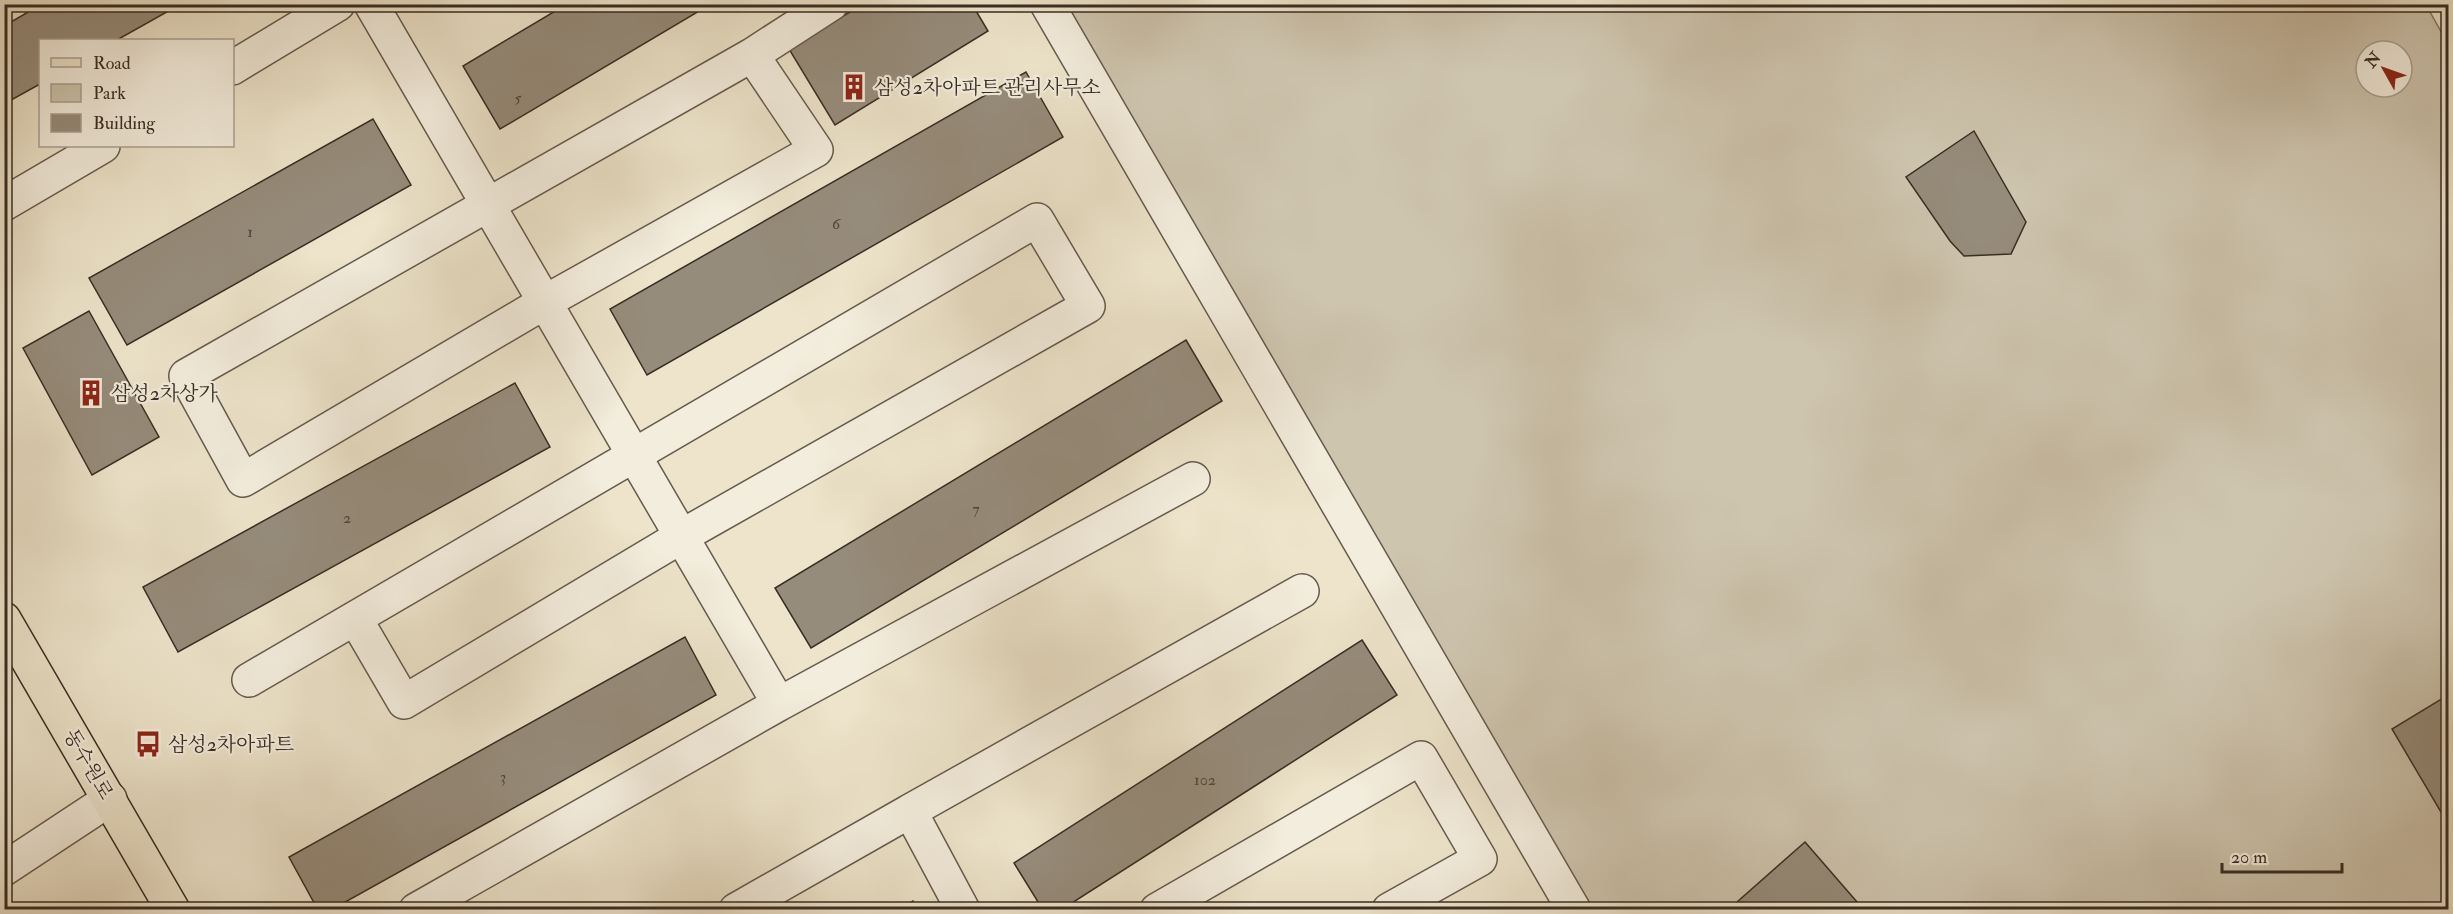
<svg xmlns="http://www.w3.org/2000/svg" width="2453" height="914" viewBox="0 0 2453 914" font-family="'IM FELL Double Pica','Noto Serif KR',serif">
  <style>
    .green { fill: #cec5af; stroke: #83796a; stroke-width: 1.5; fill-rule: evenodd }
    .building { fill: #968c7b; stroke: #382d24; stroke-width: 1.5 }
    .lines { fill: none; stroke-linecap: round; stroke-linejoin: round }
    .minor-casing { stroke: #655b4e; stroke-width: 36 }
    .major-casing { stroke: #382d24; stroke-width: 36 }
    .minor { stroke: #f3eddd; stroke-width: 33 }
    .major { stroke: #ede4cb; stroke-width: 33 }
    .labels { text-anchor: middle; stroke-width: 4.5; stroke-linejoin: round; paint-order: stroke }
    .number-label { font-size: 16px; fill: #50453a }
    .poi-label { font-size: 20px; fill: #382d24; stroke: #f3eddd; text-anchor: start }
    .street-label { font-size: 20px; fill: #382d24; stroke: #f3eddd }
  </style>
  <rect width="100%" height="100%" fill="#ede4cb"/>
  <filter id="stains"><feTurbulence type="fractalNoise" baseFrequency=".00333" numOctaves="4"/><feColorMatrix values="0 0 0 0 .2 0 0 0 0 .09 0 0 0 0 .02 0 0 0 .5 -.17"/></filter>
  <radialGradient id="worn" r=".72"><stop offset=".6" stop-color="#630" stop-opacity="0"/><stop offset="1" stop-color="#630" stop-opacity=".3"/></radialGradient>
  <path class="green" d="M1061,5H2426L2448,44V909H1590ZM2366,51H2402V87H2366Z"/>
  <path class="building" d="M42,4H181L117,40H40V84L4,104V26Z
    M567,4H711L500,129L463,66Z
    M863,4H972L988,31L835,125L789,49Z
    M1026,72L1063,137L647,375L610,309Z
    M373,119L411,185L127,345L89,278Z
    M1974,131L2026,222L2011,254L1964,256L1950,241L1906,177Z
    M89,311L159,437L92,475L23,348Z
    M1186,340L1222,401L811,648L775,588Z
    M515,383L550,447L178,652L143,587Z
    M685,637L716,695L331,910H318L289,857Z
    M1362,640L1397,695L1061,910H1043L1014,863Z
    M2448,695V824L2392,729Z
    M1805,842L1864,910H1728Z
    M913,901L918,910H897Z"/>
  <g class="lines">
    <g class="minor-casing">
      <path id="minor" d="M371,4L779,704L416,910
        M1047,4L1574,910
        M752,55L816,150L545,302L243,480L186,376L752,55L831,4
        M232,68L338,4
        M4,204L103,146
        M249,680C511,526 774,373 1037,220L1088,306L682,536L404,702L355,618
        M779,704L1193,479
        M910,811L1302,591
        M4,869L110,799
        M736,910L910,811L963,910
        M1157,910L1421,758L1480,859L1389,910"/>
    </g>
    <g class="major-casing">
      <path id="major" d="M4,619L173,910"/>
    </g>
    <use href="#minor" class="minor"/>
    <use href="#major" class="major"/>
  </g>
  <defs>
    <g id="building-bare" transform="scale(2.07)"><path d="M-4-6H4V6H1V3H-1V6H-4ZM-2.5-4.3h1.7v1.8h-1.7ZM.8-4.3h1.7v1.8H.8ZM-2.5-1h1.7V.8h-1.7ZM.8-1h1.7V.8H.8Z" fill="#8f2418" stroke="#f3eddd" stroke-width="2.5" paint-order="stroke"/></g>
    <g id="bus-bare" transform="scale(2.07)"><path d="M-5-6H5V4H4V6H2V4H-2V6H-4V4H-5ZM-3.5-4V0h7V-4ZM-3.5 1.2v1.5H-2V1.2ZM2 1.2v1.5H3.5V1.2Z" fill="#8f2418" stroke="#f3eddd" stroke-width="2.5" paint-order="stroke"/></g>
  </defs>
  <g fill-rule="evenodd">
    <use href="#building-bare" x="854" y="87"/>
    <use href="#building-bare" x="91" y="393"/>
    <use href="#bus-bare" x="148" y="744"/>
  </g>
  <g class="labels">
    <g class="number-label">
      <text x="518" y="103">5</text>
      <text x="836" y="229">6</text>
      <text x="250" y="237">1</text>
      <text x="976" y="514">7</text>
      <text x="347" y="523">2</text>
      <text x="503" y="782">3</text>
      <text x="1205" y="785">102</text>
    </g>
    <g class="poi-label">
      <text x="874" y="94">삼성2차아파트 관리사무소</text>
      <text x="111" y="400">삼성2차상가</text>
      <text x="168" y="751">삼성2차아파트</text>
    </g>
    <g class="street-label">
      <text transform="translate(89 764) rotate(60)" y="7">동수원로</text>
    </g>
  </g>
  <rect width="2453" height="914" fill="none" stroke="#ede4cb" stroke-width="24"/>
  <rect x="6" y="6" width="2441" height="902" fill="none" stroke="#382d24" stroke-width="3"/>
  <rect x="12" y="12" width="2429" height="890" fill="none" stroke="#382d24" stroke-width="1.5"/>
  <rect x="39" y="39" width="195" height="108" fill="#f3eddd" stroke="#a8a093" stroke-width="1.5"/>
  <rect x="51" y="58" width="30" height="9" fill="#ede4cb" stroke="#a8a093" stroke-width="1.5"/>
  <text x="93" y="69" font-size="18" fill="#382d24">Road</text>
  <rect x="51" y="84" width="30" height="18" fill="#cec5af" stroke="#a8a093" stroke-width="1.5"/>
  <text x="93" y="99" font-size="18" fill="#382d24">Park</text>
  <rect x="51" y="114" width="30" height="18" fill="#968c7b" stroke="#a8a093" stroke-width="1.5"/>
  <text x="93" y="129" font-size="18" fill="#382d24">Building</text>
  <g transform="translate(2384 69) rotate(310)"><circle r="28" fill="#f3eddd" stroke="#a8a093" stroke-width="1.5"/>
  <path d="M0-4.5L10 22L0 15L-10 22Z" fill="#8f2418"/>
  <text y="-9" font-size="16" font-weight="bold" text-anchor="middle" fill="#382d24">N</text>
  </g>
  <path d="M2222 863v9h120v-9" fill="none" stroke="#382d24" stroke-width="3"/>
  <text x="2231" y="863" font-size="18" fill="#382d24" stroke="#f3eddd" stroke-width="4.5" paint-order="stroke">20 m</text>
  <rect width="100%" height="100%" filter="url(#stains)"/>
  <rect width="100%" height="100%" fill="url(#worn)"/>
</svg>
